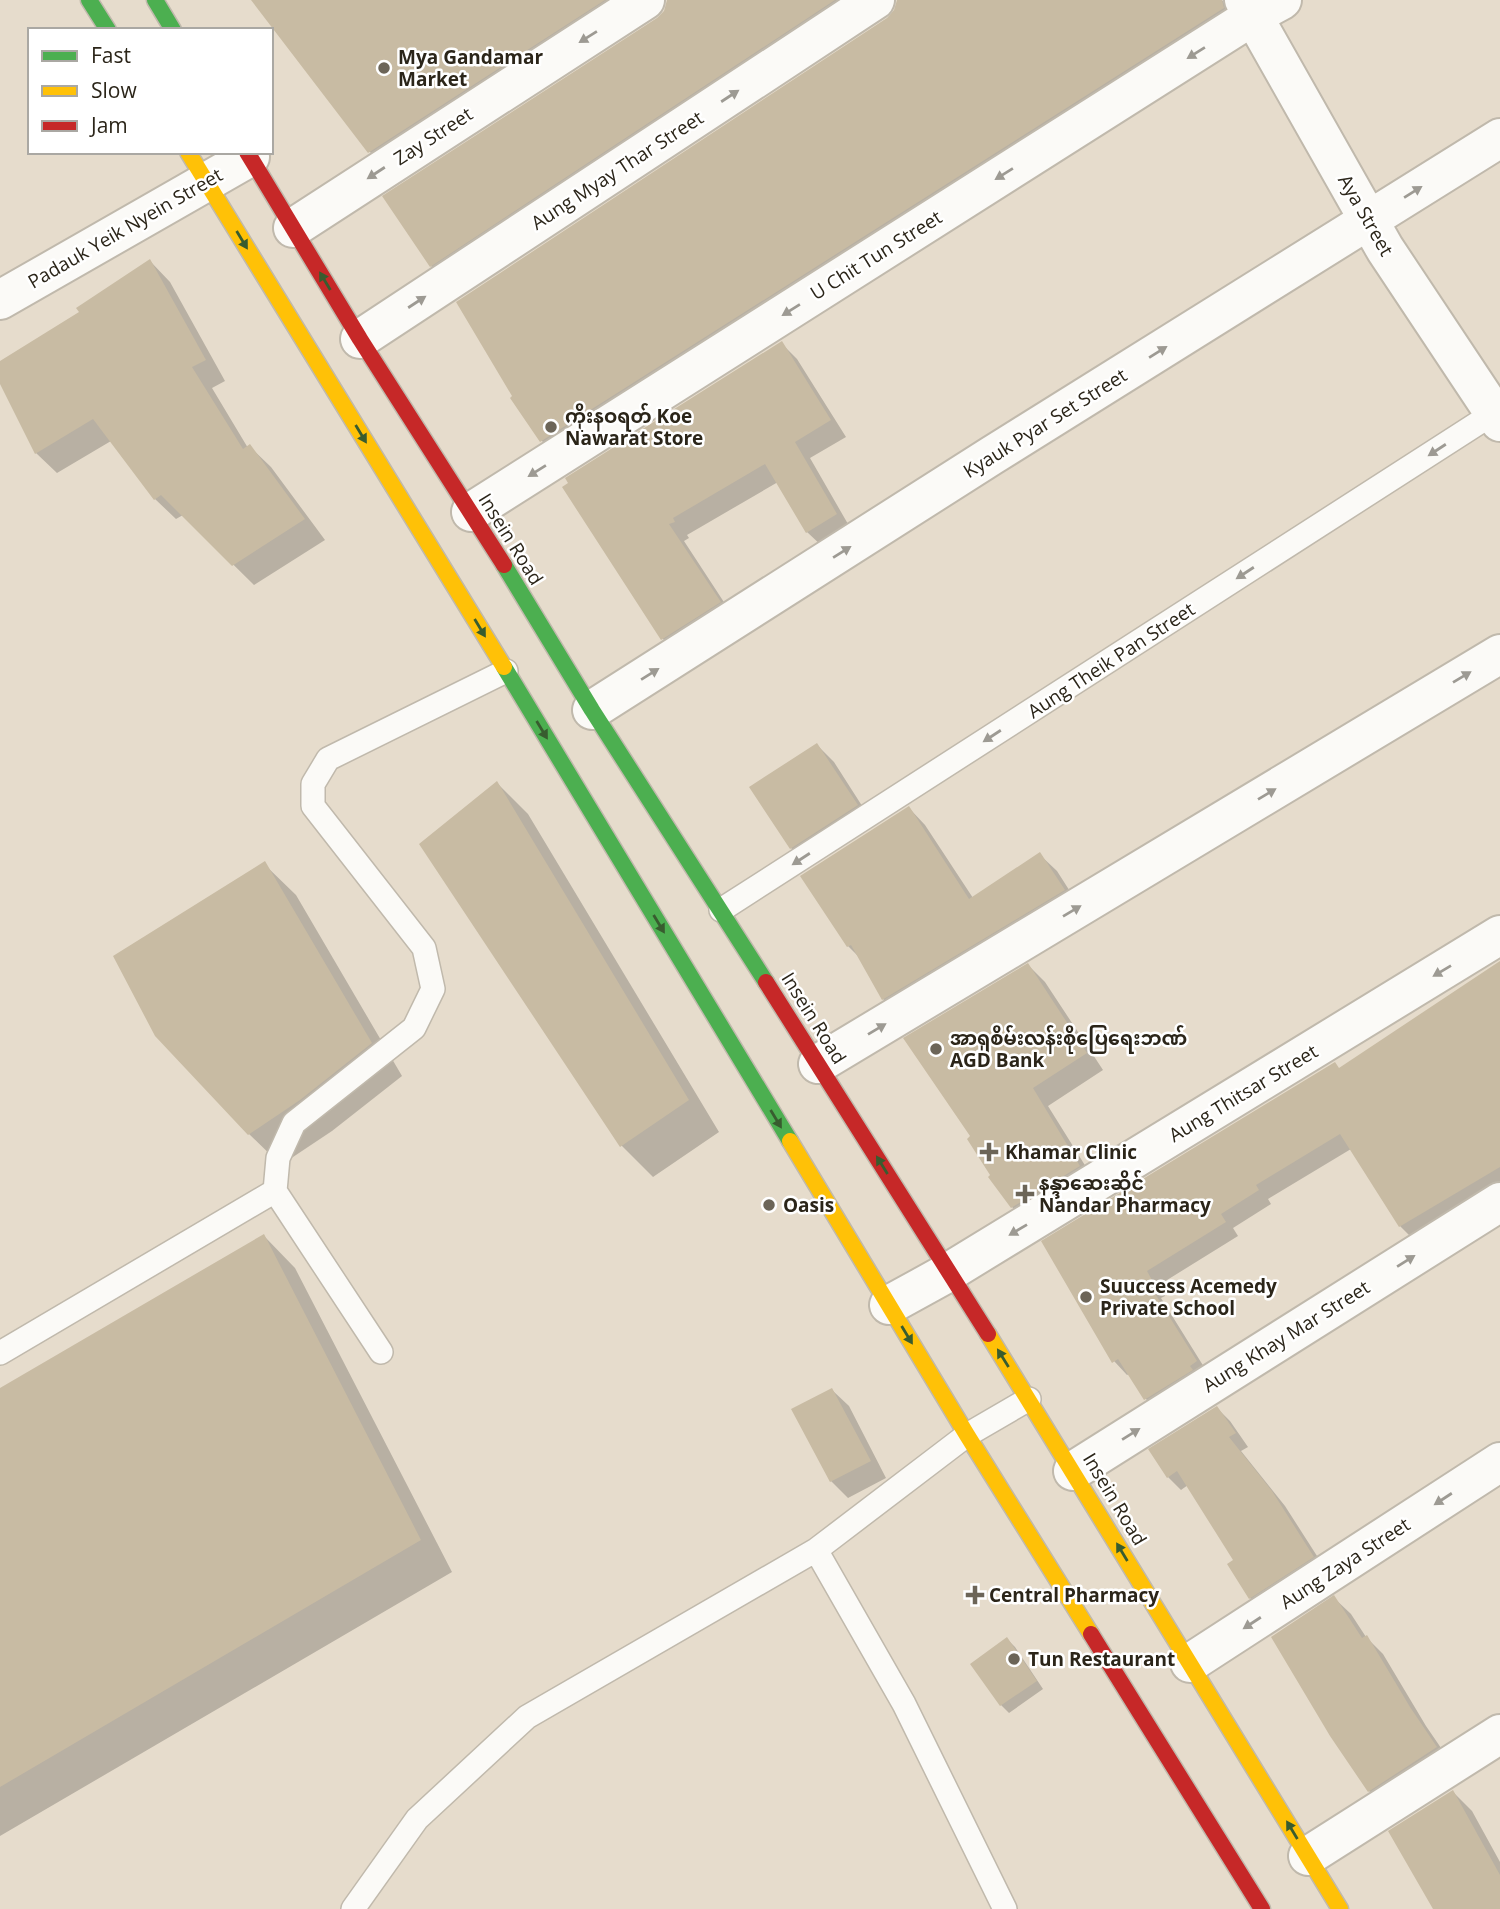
<svg xmlns="http://www.w3.org/2000/svg" width="1500" height="1909" viewBox="0 0 1500 1909" font-family="'Open Sans','Noto Sans Myanmar',sans-serif">
  <style>
    .shadow { fill: #0003 }
    .building { fill: #c8bba3 }
    .lines { fill: none; stroke-linecap: round; stroke-linejoin: round }
    .lane-casing { stroke: #c0b9ac; stroke-width: 26 }
    .street-casing { stroke: #c0b9ac; stroke-width: 42 }
    .fast-casing { stroke: #c0b9ac; stroke-width: 19 }
    .slow-casing { stroke: #c0b9ac; stroke-width: 19 }
    .jam-casing { stroke: #c0b9ac; stroke-width: 19 }
    .lane { stroke: #fbfaf7; stroke-width: 23 }
    .street { stroke: #fbfaf7; stroke-width: 38 }
    .fast { stroke: #4caf50; stroke-width: 16 }
    .slow { stroke: #ffc107; stroke-width: 16 }
    .jam { stroke: #c62828; stroke-width: 16 }
    .oneway { fill: #9d9a93 }
    .oneway2 { fill: #385c2f }
    .poi-dot { fill: #6c6558; stroke: #fff; stroke-width: 2.5 }
    .labels { text-anchor: middle; stroke-width: 5; stroke-linejoin: round; paint-order: stroke }
    .poi-label { font-size: 19px; font-weight: bold; fill: #2b2519; stroke: #fff; text-anchor: start }
    .street-label { font-size: 19px; fill: #2b2519; stroke: #fff }
  </style>
  <rect width="100%" height="100%" fill="#e6dccc"/>
  <path class="shadow" d="M253,0H646L386,168L370,152Z
    M668,0H876L447,282L431,266L658,20L666,10Z
    M898,0H1222L1239,25L558,457L542,441L512,398L888,20L896,10Z
    M150,261L170,282L225,381L212,388L248,448L250,447L271,467L325,540L254,585L183,515L176,519L155,499L111,441L57,473L36,453L0,380V363L81,313Z
    M781,343L797,359L846,437L810,458L852,531L823,547L807,532L778,482L687,535L689,538L684,541L735,619L679,654L663,639L565,488Z
    M817,745L834,762L873,823L808,865L791,848Z
    M497,783L528,814L719,1132L653,1177L621,1145Z
    M909,808L925,825L973,898L1040,855L1057,871L1080,907L900,1016L883,999L861,959L848,946Z
    M264,864L296,895L402,1076L332,1131L281,1165L249,1134Z
    M1500,963V1188L1414,1240L1400,1226L1351,1149L1268,1199L1271,1204L1233,1228L1238,1236L1159,1285L1165,1296L1161,1298L1209,1375L1159,1413L1146,1399L1129,1374L1127,1375L1114,1361L1043,1242L1340,1069Z
    M1028,965L1045,982L1103,1070L1048,1106L1096,1183L1029,1224L1012,1207L991,1177Z
    M264,1236L295,1268L452,1572L0,1836V1390Z
    M832,1390L849,1406L886,1478L848,1498L831,1481L794,1409Z
    M1217,1408L1230,1421L1248,1447L1241,1451L1285,1506L1326,1570L1263,1611L1250,1598L1235,1561L1188,1485L1181,1490L1168,1477Z
    M1334,1598L1351,1614L1366,1637L1383,1654L1426,1726L1452,1764L1386,1808L1369,1791Z
    M1007,1639L1015,1647L1043,1689L1009,1713L1001,1705Z
    M1453,1792L1472,1811L1500,1862V1909H1442Z"/>
  <path class="building" d="M251,0H605L368,153Z
    M667,0H835L430,267L382,196L657,18L664,11Z
    M897,0H1222L1224,8L540,442L510,398L512,396L456,302L887,18L894,10Z
    M150,259L206,360L192,367L243,449L250,444L305,519L232,566L161,495L154,500L93,419L35,454L0,384V361L79,312L76,308Z
    M782,341L831,420L795,442L837,514L806,533L765,464L673,518L675,522L669,524L721,602L661,640L562,487L568,483L565,478Z
    M817,743L858,805L790,849L749,787Z
    M497,781L689,1100L620,1147L419,844Z
    M909,806L969,899L1040,852L1065,890L882,1000L851,945L847,947L800,876Z
    M265,861L372,1043L300,1100L248,1135L155,1036L113,956Z
    M1500,961V1167L1399,1227L1340,1134L1256,1185L1259,1190L1221,1214L1226,1222L1147,1271L1153,1282L1149,1284L1197,1361L1190,1366L1193,1370L1144,1400L1118,1359L1112,1363L1041,1241L1335,1062L1339,1068Z
    M1028,963L1087,1053L1033,1088L1080,1166L1011,1208L988,1177L990,1175L967,1139L970,1136L903,1038Z
    M264,1234L421,1540L0,1787V1388Z
    M832,1388L871,1461L830,1482L791,1409Z
    M1217,1406L1236,1433L1229,1437L1272,1491L1314,1557L1249,1599L1227,1564L1233,1560L1177,1471L1167,1478L1148,1449Z
    M1334,1595L1362,1638L1367,1635L1410,1707L1437,1747L1368,1792L1330,1736L1271,1637Z
    M1007,1637L1037,1681L1000,1706L970,1664Z
    M1453,1790L1500,1875V1909H1433L1388,1831Z"/>
  <g class="lines">
    <g class="lane-casing">
      <path id="lane" d="M721,910L1500,409
        M381,1352L275,1191L278,1158L294,1123L414,1028L433,989L424,948L313,806V784L328,759L506,671
        M0,1353L275,1191
        M816,1550L904,1704L1005,1909
        M353,1909L417,1819L527,1717L816,1550L967,1435L1029,1399"/>
    </g>
    <g class="street-casing">
      <path id="street" d="M1244,0L1385,249L1500,422
        M293,228L645,0
        M0,300L250,157
        M360,339L875,0
        M471,512L1253,16L1282,0
        M592,710L991,456L1500,138
        M818,1064L1500,654
        M889,1305L949,1272L1500,935
        M1073,1471L1500,1202
        M1190,1663L1500,1462
        M1308,1856L1500,1734"/>
    </g>
    <g class="fast-casing">
      <path id="fast" d="M89,0L108,30
        M155,0L173,30
        M504,565L592,710L766,982
        M504,667L790,1141"/>
    </g>
    <g class="slow-casing">
      <path id="slow" d="M188,152L504,667
        M790,1141L967,1435L1091,1634
        M988,1334L1340,1909"/>
    </g>
    <g class="jam-casing">
      <path id="jam" d="M247,152L360,339L504,565
        M766,982L988,1334
        M1091,1634L1262,1909"/>
    </g>
    <use href="#lane" class="lane"/>
    <use href="#street" class="street"/>
    <use href="#fast" class="fast"/>
    <use href="#slow" class="slow"/>
    <use href="#jam" class="jam"/>
  </g>
  <defs><path id="oneway-solid" d="M-6-.8H1V-3.2L6.5 0L1 3.2V.8H-6Z" transform="scale(1.75)"/></defs>
  <g class="oneway">
    <use href="#oneway-solid" transform="translate(588 37) rotate(148)"/>
    <use href="#oneway-solid" transform="translate(1196 53) rotate(148)"/>
    <use href="#oneway-solid" transform="translate(730 96) rotate(-33)"/>
    <use href="#oneway-solid" transform="translate(376 173) rotate(147)"/>
    <use href="#oneway-solid" transform="translate(1004 174) rotate(148)"/>
    <use href="#oneway-solid" transform="translate(1413 192) rotate(-32)"/>
    <use href="#oneway-solid" transform="translate(417 302) rotate(-33)"/>
    <use href="#oneway-solid" transform="translate(791 310) rotate(148)"/>
    <use href="#oneway-solid" transform="translate(1158 352) rotate(-32)"/>
    <use href="#oneway-solid" transform="translate(1437 450) rotate(147)"/>
    <use href="#oneway-solid" transform="translate(537 471) rotate(148)"/>
    <use href="#oneway-solid" transform="translate(842 552) rotate(-32)"/>
    <use href="#oneway-solid" transform="translate(1245 573) rotate(147)"/>
    <use href="#oneway-solid" transform="translate(650 674) rotate(-32)"/>
    <use href="#oneway-solid" transform="translate(1462 677) rotate(-31)"/>
    <use href="#oneway-solid" transform="translate(992 736) rotate(147)"/>
    <use href="#oneway-solid" transform="translate(1267 794) rotate(-31)"/>
    <use href="#oneway-solid" transform="translate(801 859) rotate(147)"/>
    <use href="#oneway-solid" transform="translate(1072 911) rotate(-31)"/>
    <use href="#oneway-solid" transform="translate(1442 971) rotate(149)"/>
    <use href="#oneway-solid" transform="translate(877 1029) rotate(-31)"/>
    <use href="#oneway-solid" transform="translate(1018 1230) rotate(149)"/>
    <use href="#oneway-solid" transform="translate(1406 1261) rotate(-32)"/>
    <use href="#oneway-solid" transform="translate(1131 1434) rotate(-32)"/>
    <use href="#oneway-solid" transform="translate(1443 1499) rotate(147)"/>
    <use href="#oneway-solid" transform="translate(1252 1623) rotate(147)"/>
  </g>
  <g class="oneway2">
    <use href="#oneway-solid" transform="translate(242 240) rotate(59)"/>
    <use href="#oneway-solid" transform="translate(325 281) rotate(-121)"/>
    <use href="#oneway-solid" transform="translate(361 434) rotate(59)"/>
    <use href="#oneway-solid" transform="translate(480 628) rotate(59)"/>
    <use href="#oneway-solid" transform="translate(542 730) rotate(59)"/>
    <use href="#oneway-solid" transform="translate(659 924) rotate(59)"/>
    <use href="#oneway-solid" transform="translate(776 1119) rotate(59)"/>
    <use href="#oneway-solid" transform="translate(882 1165) rotate(-122)"/>
    <use href="#oneway-solid" transform="translate(907 1335) rotate(59)"/>
    <use href="#oneway-solid" transform="translate(1003 1358) rotate(-122)"/>
    <use href="#oneway-solid" transform="translate(1122 1552) rotate(-121)"/>
    <use href="#oneway-solid" transform="translate(1292 1830) rotate(-121)"/>
  </g>
  <g class="poi-dot">
    <circle cx="384" cy="68" r="7"/>
    <circle cx="551" cy="427" r="7"/>
    <circle cx="936" cy="1049" r="7"/>
    <path d="M985.5 1141.5h7v7h7v7h-7v7h-7v-7h-7v-7h7z"/>
    <path d="M1021.5 1183.5h7v7h7v7h-7v7h-7v-7h-7v-7h7z"/>
    <circle cx="769" cy="1205" r="7"/>
    <circle cx="1086" cy="1297" r="7"/>
    <path d="M971.5 1584.5h7v7h7v7h-7v7h-7v-7h-7v-7h7z"/>
    <circle cx="1014" cy="1659" r="7"/>
  </g>
  <g class="labels">
    <g class="poi-label">
      <text x="398" y="64">Mya Gandamar<tspan x="398" dy="22">Market</tspan></text>
      <text x="565" y="423">ကိုးနဝရတ် Koe<tspan x="565" dy="22">Nawarat Store</tspan></text>
      <text x="950" y="1045">အာရှစိမ်းလန်းစိုပြေရေးဘဏ်<tspan x="950" dy="22">AGD Bank</tspan></text>
      <text x="1005" y="1159">Khamar Clinic</text>
      <text x="1039" y="1190">နန္ဒာဆေးဆိုင်<tspan x="1039" dy="22">Nandar Pharmacy</tspan></text>
      <text x="783" y="1212">Oasis</text>
      <text x="1100" y="1293">Suuccess Acemedy<tspan x="1100" dy="22">Private School</tspan></text>
      <text x="989" y="1602">Central Pharmacy</text>
      <text x="1028" y="1666">Tun Restaurant</text>
    </g>
    <g class="street-label">
      <text transform="translate(433 136) rotate(-33)" y="7">Zay Street</text>
      <text transform="translate(617 170) rotate(-33)" y="7">Aung Myay Thar Street</text>
      <text transform="translate(1366 215) rotate(60)" y="7">Aya Street</text>
      <text transform="translate(125 228) rotate(-30)" y="7">Padauk Yeik Nyein Street</text>
      <text transform="translate(876 255) rotate(-32)" y="7">U Chit Tun Street</text>
      <text transform="translate(1045 423) rotate(-32)" y="7">Kyauk Pyar Set Street</text>
      <text transform="translate(511 539) rotate(58)" y="7">Insein Road</text>
      <text transform="translate(1111 660) rotate(-33)" y="7">Aung Theik Pan Street</text>
      <text transform="translate(814 1018) rotate(58)" y="7">Insein Road</text>
      <text transform="translate(1243 1093) rotate(-31)" y="7">Aung Thitsar Street</text>
      <text transform="translate(1286 1336) rotate(-32)" y="7">Aung Khay Mar Street</text>
      <text transform="translate(1115 1499) rotate(59)" y="7">Insein Road</text>
      <text transform="translate(1345 1563) rotate(-33)" y="7">Aung Zaya Street</text>
    </g>
  </g>
  <rect x="28" y="28" width="245" height="126" fill="#ffffff" stroke="#aaa8a3" stroke-width="2"/>
  <rect x="42" y="51" width="35" height="10" fill="#4caf50" stroke="#aaa8a3" stroke-width="2"/>
  <text x="91" y="63" font-size="21" fill="#2b2519">Fast</text>
  <rect x="42" y="86" width="35" height="10" fill="#ffc107" stroke="#aaa8a3" stroke-width="2"/>
  <text x="91" y="98" font-size="21" fill="#2b2519">Slow</text>
  <rect x="42" y="121" width="35" height="10" fill="#c62828" stroke="#aaa8a3" stroke-width="2"/>
  <text x="91" y="133" font-size="21" fill="#2b2519">Jam</text>
</svg>
